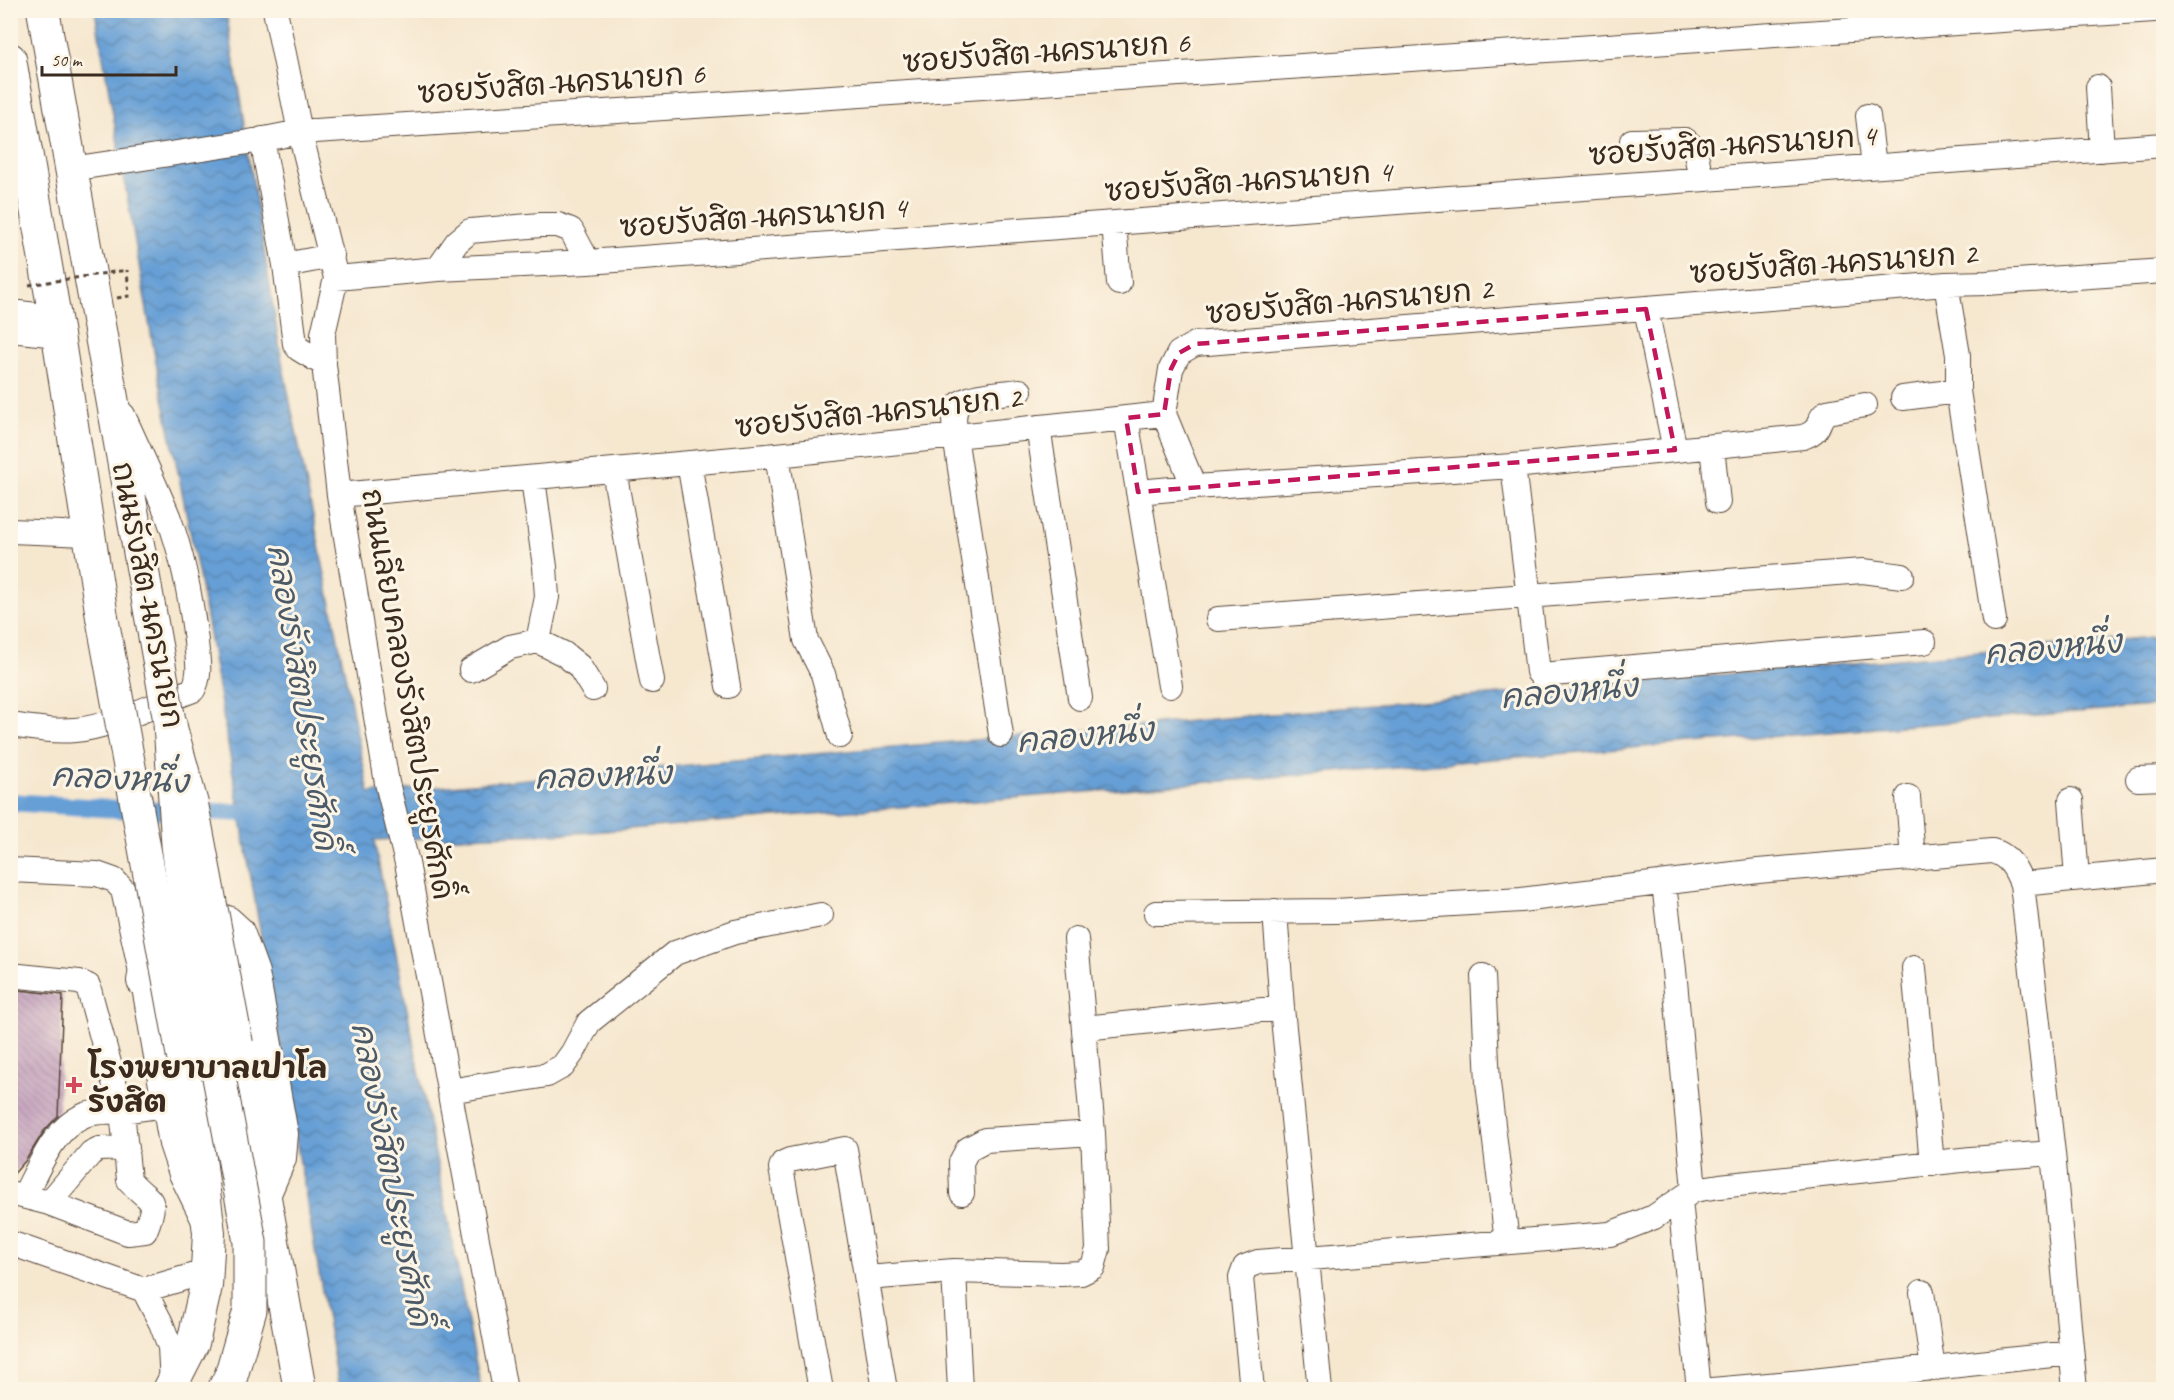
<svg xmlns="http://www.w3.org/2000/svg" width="2174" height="1400" viewBox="0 0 2174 1400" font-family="Caveat,'Playpen Sans Thai',sans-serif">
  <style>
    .water { fill: url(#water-waves); stroke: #50647a; stroke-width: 1.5 }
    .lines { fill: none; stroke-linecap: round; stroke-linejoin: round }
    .canal { stroke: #669fd5; stroke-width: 18 }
    .building { fill: url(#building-back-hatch) }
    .minor-casing { stroke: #574639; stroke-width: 26 }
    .major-casing { stroke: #574639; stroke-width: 34 }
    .path { stroke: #574639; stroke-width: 3; stroke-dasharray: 4.5 4.5; stroke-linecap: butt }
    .minor { stroke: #fff; stroke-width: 24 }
    .major { stroke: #fff; stroke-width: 32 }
    .major-bridge-casing { stroke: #574639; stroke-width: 34; stroke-linecap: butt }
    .highway-bridge-casing { stroke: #574639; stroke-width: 35; stroke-linecap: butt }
    .path-bridge { stroke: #574639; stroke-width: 3; stroke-dasharray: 4.5 4.5; stroke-linecap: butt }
    .major-bridge { stroke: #fff; stroke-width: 32 }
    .highway-bridge { stroke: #fff; stroke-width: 33 }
    .marked { fill: none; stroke: #c2185b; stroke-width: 4.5; stroke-dasharray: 12 8; stroke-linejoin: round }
    .poi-dot { fill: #d1495b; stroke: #fcf5e5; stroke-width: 2 }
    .labels { text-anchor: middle; stroke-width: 6; stroke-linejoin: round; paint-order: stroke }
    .street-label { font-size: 30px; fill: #3b2a1e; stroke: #fcf5e5 }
    .poi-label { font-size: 30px; font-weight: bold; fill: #3b2a1e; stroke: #fcf5e5; text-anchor: start }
    .water-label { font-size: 32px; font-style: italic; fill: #4c5967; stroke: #fcf5e5 }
  </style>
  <defs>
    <pattern id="water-waves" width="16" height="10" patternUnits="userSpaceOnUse" patternTransform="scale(1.5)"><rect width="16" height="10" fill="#669fd5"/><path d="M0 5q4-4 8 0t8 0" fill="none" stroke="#5582ac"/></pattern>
    <pattern id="building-back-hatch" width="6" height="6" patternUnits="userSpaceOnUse" patternTransform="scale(1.5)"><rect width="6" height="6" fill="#be99b9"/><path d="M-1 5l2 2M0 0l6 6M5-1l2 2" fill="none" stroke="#9c7d96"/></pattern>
  </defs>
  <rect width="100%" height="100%" fill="#fcf5e5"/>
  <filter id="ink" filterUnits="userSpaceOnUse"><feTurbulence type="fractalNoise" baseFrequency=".0167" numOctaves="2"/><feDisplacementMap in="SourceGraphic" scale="12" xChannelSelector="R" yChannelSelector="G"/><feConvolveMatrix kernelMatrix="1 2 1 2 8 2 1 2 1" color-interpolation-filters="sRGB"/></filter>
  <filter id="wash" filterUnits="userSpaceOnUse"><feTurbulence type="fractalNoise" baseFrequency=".008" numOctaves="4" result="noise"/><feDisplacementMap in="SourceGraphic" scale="24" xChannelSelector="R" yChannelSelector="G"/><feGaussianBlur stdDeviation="1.35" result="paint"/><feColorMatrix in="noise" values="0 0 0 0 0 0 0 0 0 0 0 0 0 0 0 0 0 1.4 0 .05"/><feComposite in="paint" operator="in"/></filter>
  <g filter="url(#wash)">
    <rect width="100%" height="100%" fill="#f6e7cf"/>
    <path class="water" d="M95,11H226L282,362L369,793L2163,636V705L579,833L374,840L481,1389H339L199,576L157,368Z"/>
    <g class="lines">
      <path class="canal" d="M10,802L131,810L263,813"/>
    </g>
    <g id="blocks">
      <path class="building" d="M10,989L63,995L58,1116L44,1131L26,1160L10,1178Z"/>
    </g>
  </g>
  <g filter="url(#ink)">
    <use href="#blocks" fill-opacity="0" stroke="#574639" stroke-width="1.5"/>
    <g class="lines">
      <g class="minor-casing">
        <path id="minor" d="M275,10L300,132L336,278L323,334L324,364L339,495L387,783L407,863L505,1390
          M2098,87L2102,150
          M1868,116L1874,166
          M262,139L285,265L295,344L299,349L324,364
          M1632,141L1685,140L1695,149L1701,179
          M71,169L249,142L300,132L2154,10
          M1114,223L1119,283
          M285,265L332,256
          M438,269L457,242L470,231L541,225H558L571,230L588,262
          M336,278L438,269L588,262L2164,145
          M1946,284L1958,355V391L1994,620
          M1646,309L1675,450L1803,437C1824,430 1815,420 1827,412L1865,405
          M10,312L55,317
          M10,330L58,335
          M1903,398L1958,391
          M1164,414L1194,487L1513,466L1675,450
          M1126,418L1170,686
          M1038,427L1080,698
          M1712,447L1718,502
          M777,455L806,640L823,674L840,736
          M689,463L728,686
          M1513,466L1538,672L1541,675L1924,642
          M614,471L652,681
          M533,479L545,567L547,597L538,641
          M1138,492L1194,487
          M339,495L777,455L1164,414L1171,369L1179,353L1195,344L1946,284L1987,283L2164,271
          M10,531L88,534
          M1218,619L1863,571L1902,576
          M471,670L510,647L538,641L564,654L579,666L593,689
          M10,725C32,728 53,732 75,730C109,728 160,702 193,690C202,674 197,658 196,641C191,598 183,556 168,516C154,482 138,448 123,415
          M1001,735L955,436C955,427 952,415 957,407C964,394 1006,393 1020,391
          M2138,779L2164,778
          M1908,797L1913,859
          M2071,800L2077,878
          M10,870L97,874L114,880L123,890L143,981L171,1144L181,1174L202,1217
          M1664,884L1674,970L1694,1190
          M2022,884L2164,870
          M1275,911L1282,1008L1320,1390
          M1156,913L1335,911L1521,900L1758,871L1992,851C2009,855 2016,869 2022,884L2053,1153L2075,1390
          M1914,968L1932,1164
          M10,975L79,982L88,986L122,1111L165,1105
          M1483,976L1488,1083L1507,1242
          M1084,1028L1282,1008
          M449,1091L547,1075L563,1066L573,1052L589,1022L675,953L735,932L821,915
          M10,1193L49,1203L128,1233L145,1231C160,1194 149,1204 129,1180L122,1111C110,1112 96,1111 85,1115C53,1128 39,1168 24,1196
          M962,1193L961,1162L968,1149L985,1140L1093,1133
          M1680,1200L1699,1390
          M49,1203L91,1153L99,1149L127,1148
          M10,1243L144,1290L198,1274L207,1265
          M954,1271L960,1390
          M867,1278L954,1271L1061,1274L1081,1273L1093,1267L1098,1249L1093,1133L1076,939
          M144,1290L161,1323L170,1347L172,1384
          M1922,1292L1933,1369
          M821,1390L781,1168L783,1163L790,1160L845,1149L885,1390
          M1252,1390L1241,1278L1245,1267L1258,1262L1610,1234L1654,1217L1694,1190L1720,1186L1971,1159L2053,1153
          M1712,1390L1803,1382L2071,1353"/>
      </g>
      <g class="major-casing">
        <path id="major" d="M43,10L149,606
          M10,59L58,335L102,617
          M143,981L148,954L156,936L182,919L213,917L227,922L238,932L253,973L282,1134L280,1158L265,1193
          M237,1044L300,1390
          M169,1390L193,1343L206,1286L209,1233L199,1150L184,1063"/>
      </g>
      <path class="path" d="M117,298L129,296L127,270"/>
      <use href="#minor" class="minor"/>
      <use href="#major" class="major"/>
      <g class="major-bridge-casing">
        <path id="major-bridge" d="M149,606L170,724L192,804L237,1044
          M102,617L184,1063"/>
      </g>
      <g class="highway-bridge-casing">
        <path id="highway-bridge" d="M170,724L178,845L185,896L250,1242V1310L231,1376L224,1390"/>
      </g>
      <path class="path-bridge" d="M29,285L127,270"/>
      <use href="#major-bridge" class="major-bridge"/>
      <use href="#highway-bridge" class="highway-bridge"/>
    </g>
  </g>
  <path class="marked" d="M1646,309L1675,450L1138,492L1126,418L1164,414L1171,369L1179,353L1195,344Z"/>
  <path class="poi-dot" d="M71 1076h6v6h6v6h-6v6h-6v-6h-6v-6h6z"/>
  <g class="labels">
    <g class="street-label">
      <text transform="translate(1046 52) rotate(-4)" y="10">ซอยรังสิต-นครนายก 6</text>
      <text transform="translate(561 83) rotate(-4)" y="10">ซอยรังสิต-นครนายก 6</text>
      <text transform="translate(1732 145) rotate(-4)" y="10">ซอยรังสิต-นครนายก 4</text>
      <text transform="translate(1248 181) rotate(-4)" y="10">ซอยรังสิต-นครนายก 4</text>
      <text transform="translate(763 217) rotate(-4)" y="10">ซอยรังสิต-นครนายก 4</text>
      <text transform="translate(1833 263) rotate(-4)" y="10">ซอยรังสิต-นครนายก 2</text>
      <text transform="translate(1349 301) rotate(-5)" y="10">ซอยรังสิต-นครนายก 2</text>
      <text transform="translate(878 412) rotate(-6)" y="10">ซอยรังสิต-นครนายก 2</text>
      <text transform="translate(148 595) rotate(79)" y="10">ถนนรังสิต-นครนายก</text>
      <text transform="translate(408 694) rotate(80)" y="10">ถนนเลียบคลองรังสิตประยูรศักดิ์</text>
    </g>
    <g class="poi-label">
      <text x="88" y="1078">โรงพยาบาลเปาโล<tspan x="88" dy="34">รังสิต</tspan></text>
    </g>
    <g class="water-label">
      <text transform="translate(2053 647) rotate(-5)" y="11">คลองหนึ่ง</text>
      <text transform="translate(1569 691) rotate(-5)" y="11">คลองหนึ่ง</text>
      <text transform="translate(303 697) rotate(81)" y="11">คลองรังสิตประยูรศักดิ์</text>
      <text transform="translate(1085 735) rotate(-5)" y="11">คลองหนึ่ง</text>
      <text transform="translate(603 775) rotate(-2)" y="11">คลองหนึ่ง</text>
      <text transform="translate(120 778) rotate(3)" y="11">คลองหนึ่ง</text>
      <text transform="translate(392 1174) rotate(79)" y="11">คลองรังสิตประยูรศักดิ์</text>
    </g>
  </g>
  <rect width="2174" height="1400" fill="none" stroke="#fcf5e5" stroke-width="36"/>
  <path d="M42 66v9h134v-9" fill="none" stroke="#3b2a1e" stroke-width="3"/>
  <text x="51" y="66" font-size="18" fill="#3b2a1e" stroke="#fcf5e5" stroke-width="4.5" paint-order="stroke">50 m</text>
</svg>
